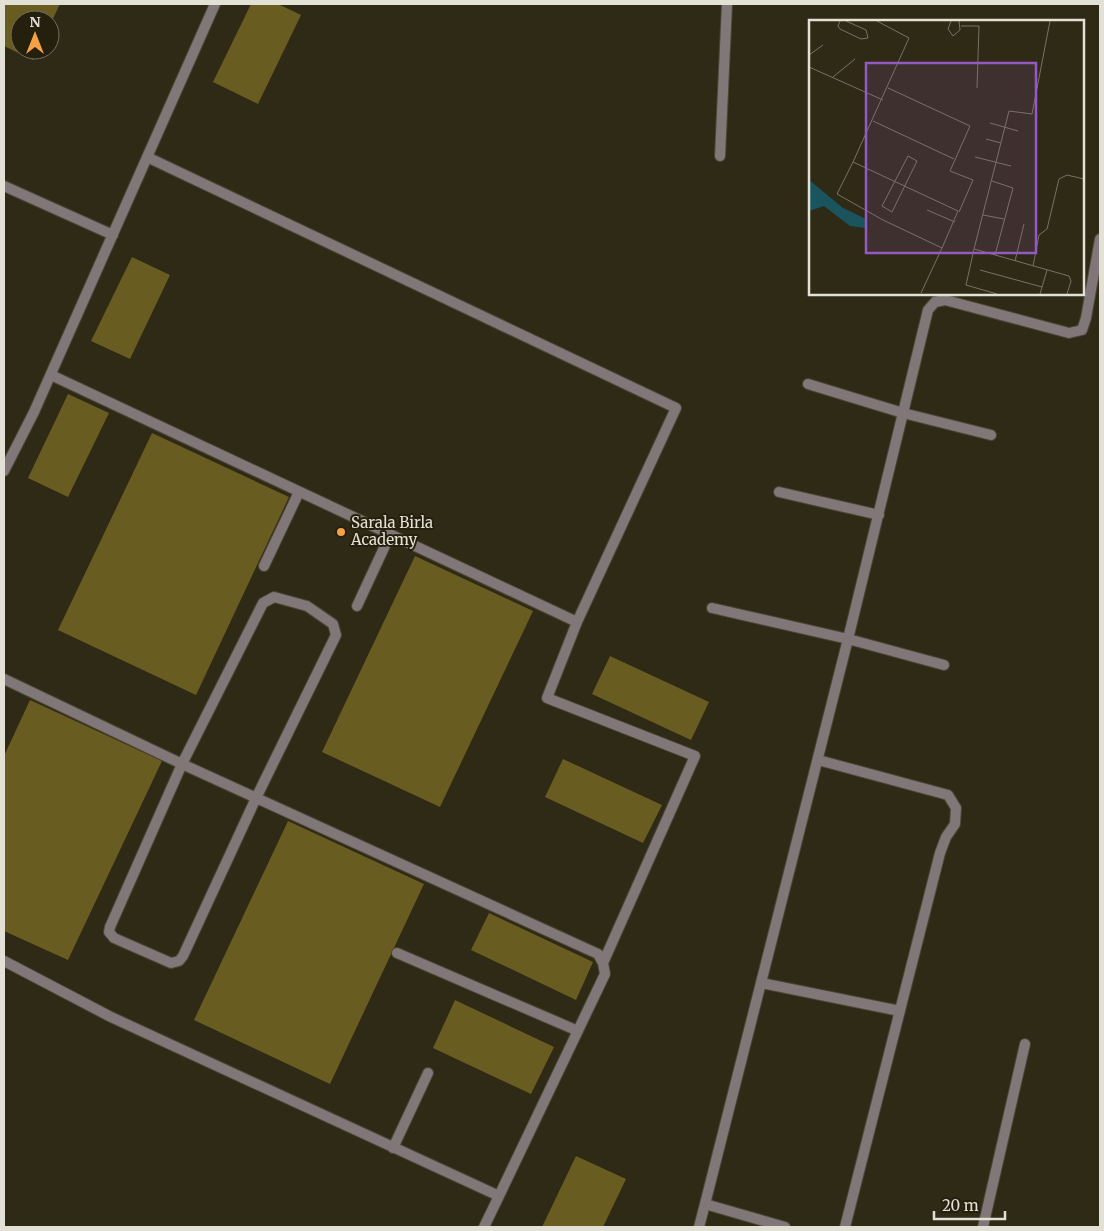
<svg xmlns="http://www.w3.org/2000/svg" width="1104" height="1231" viewBox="0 0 1104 1231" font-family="Merriweather,serif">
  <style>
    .building { fill: #695c20 }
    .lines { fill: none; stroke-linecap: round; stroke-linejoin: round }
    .service-casing { stroke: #4b4735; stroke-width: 12 }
    .minor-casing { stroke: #4b4735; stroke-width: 12 }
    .service { stroke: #817678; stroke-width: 10 }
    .minor { stroke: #817678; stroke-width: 10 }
    .poi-dot { fill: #f5a246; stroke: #25200d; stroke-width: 2 }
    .labels { text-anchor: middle; stroke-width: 4; stroke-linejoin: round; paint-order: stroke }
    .poi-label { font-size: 15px; fill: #e3e1d5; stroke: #25200d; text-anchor: start }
    .inset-road { fill: none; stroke: #767362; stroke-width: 1 }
    .view { fill: #9559c4; fill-opacity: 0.15; stroke: #9559c4; stroke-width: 2.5 }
    .inset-edge { fill: none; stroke: #e3e1d5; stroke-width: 2.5 }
  </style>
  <rect width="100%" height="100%" fill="#2e2a16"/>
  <path class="building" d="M4,4H60L50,25V20H20V50H38L33,60L4,46Z
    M251,4H278L301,15L258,104L213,82Z
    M132,257L170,275L130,359L91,341Z
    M68,394L109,413L68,497L28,478Z
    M152,433L289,497L196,695L58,630Z
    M415,556L533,611L440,807L322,752Z
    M610,656L709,702L691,740L592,694Z
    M30,700L162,761L68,960L4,931V756Z
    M563,759L662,805L643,843L545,797Z
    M288,821L424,884L330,1084L194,1020Z
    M489,913L593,962L576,1000L471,950Z
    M455,1000L554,1047L531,1094L433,1048Z
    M576,1156L626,1179L603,1227H542Z"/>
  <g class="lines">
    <g class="service-casing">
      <path id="service" d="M720,156L727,4
        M147,157L676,408L577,622L547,698L695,756L603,963
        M4,186L113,235
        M51,375L577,622
        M4,471L34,412L215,4
        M264,566L299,492
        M274,597L307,606L333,624L336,635L256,798L183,956L179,961L171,963L114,938L109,932L110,927L182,764L263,603Z
        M357,606L390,535
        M4,679L182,764L598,954L603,963L605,974L499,1196L111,1017L4,961
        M397,953L578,1031
        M393,1148L428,1073
        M484,1227L499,1196"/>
    </g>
    <g class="minor-casing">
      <path id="minor" d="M808,384L903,413L991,435
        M779,492L879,515
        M712,608L848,639L944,665
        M818,760L948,795L956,808L955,824L946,837L940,853L845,1227
        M761,983L900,1011
        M699,1227L705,1204
        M785,1227L705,1204L848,639L928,310L935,302L945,300L1069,333L1082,330L1086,318L1100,239
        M983,1227L1025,1044"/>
    </g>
    <use href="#service" class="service"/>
    <use href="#minor" class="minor"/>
  </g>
  <circle class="poi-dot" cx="341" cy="532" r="5"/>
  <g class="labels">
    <g class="poi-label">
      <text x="351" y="528">Sarala Birla<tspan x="351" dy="17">Academy</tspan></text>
    </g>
  </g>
  <g transform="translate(809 20)">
    <rect width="275" height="275" fill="#2e2a16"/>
    <path d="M0,160L34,188L57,199V208L41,206L15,186L0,191Z" fill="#1a555f"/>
    <path class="inset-road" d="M31,1L29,6L31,9L52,19L59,18L57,10L37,1M142,1L139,9L144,16L151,10L150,1M241,1L223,94L200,91L165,229L260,256L262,261L258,274M152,6H170L168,68M0,35L14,25M0,47L74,80M24,57L46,39M79,68L161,106L141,151L164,160L150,192M64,101L145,139M181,103L209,111M177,119L192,123M99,136L108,141L83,192L73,186ZM166,137L202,146M44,142L28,174L74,200L133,228L149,191L44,142L100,18L68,1M183,161L204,168L186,235M118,190L146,202M174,195L195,199M165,229L157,265L188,274M206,241L215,204M224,246L230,215L238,209L250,159L258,155L275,159M171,250L233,267M112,273L133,228M231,274L238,250"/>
    <path class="view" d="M57,43H227V233H57Z"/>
    <rect width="275" height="275" class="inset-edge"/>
  </g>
  <rect width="1104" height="1231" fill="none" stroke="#e3e1d5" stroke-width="10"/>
  <g transform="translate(35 35)"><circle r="24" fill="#25200d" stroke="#716d5d"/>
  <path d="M0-4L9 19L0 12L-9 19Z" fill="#f5a246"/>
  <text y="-8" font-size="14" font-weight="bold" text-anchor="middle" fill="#e3e1d5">N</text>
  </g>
  <path d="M934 1211v8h71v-8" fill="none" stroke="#e3e1d5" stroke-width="2.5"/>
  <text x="942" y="1211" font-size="15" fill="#e3e1d5" stroke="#25200d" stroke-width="4" paint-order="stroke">20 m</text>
</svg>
